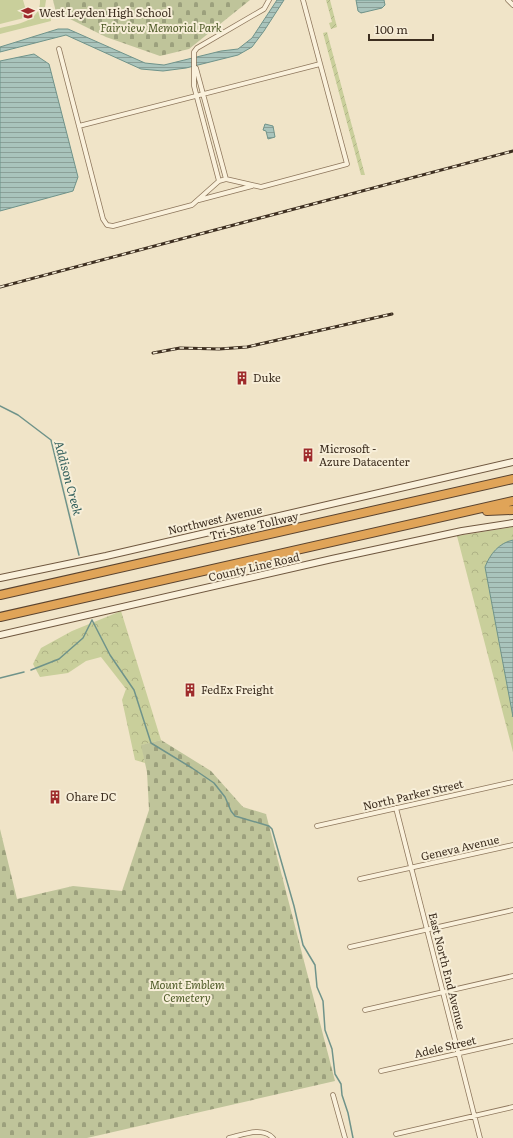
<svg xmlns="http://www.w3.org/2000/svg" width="513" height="1138" viewBox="0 0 513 1138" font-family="Literata,serif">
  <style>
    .forest { fill: url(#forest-crowns) }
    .cemetery { fill: url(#cemetery-stones) }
    .garden { fill: url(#garden-furrows) }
    .pitch { fill: #c9cf9b }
    .water { fill: url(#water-rules); stroke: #6f938a }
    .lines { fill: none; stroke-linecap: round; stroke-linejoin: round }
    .stream { stroke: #6f938a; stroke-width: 1.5 }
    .street-casing { stroke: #8d765c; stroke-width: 5.5 }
    .secondary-casing { stroke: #6f573f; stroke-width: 8 }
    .highway-casing { stroke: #5b4430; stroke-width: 10 }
    .street { stroke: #faf1dc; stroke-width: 4 }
    .secondary { stroke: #faf1dc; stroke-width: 6 }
    .highway { stroke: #e0a458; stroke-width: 8 }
    .rail-casing { stroke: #3d2e20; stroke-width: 3 }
    .rail { stroke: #f7eed8; stroke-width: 1.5; stroke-dasharray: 4.5; stroke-linecap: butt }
    .labels { text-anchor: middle; stroke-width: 4; stroke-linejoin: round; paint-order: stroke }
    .poi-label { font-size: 11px; fill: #3d2e20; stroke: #f7eed8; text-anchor: start }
    .park-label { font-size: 11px; font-style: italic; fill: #4d5a26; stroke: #f7eed8 }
    .street-label { font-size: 11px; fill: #3d2e20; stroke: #f7eed8 }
    .water-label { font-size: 12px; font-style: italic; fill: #2f5d5a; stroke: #f7eed8 }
  </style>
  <defs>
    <pattern id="forest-crowns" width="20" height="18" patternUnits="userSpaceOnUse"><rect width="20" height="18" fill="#c9cf9b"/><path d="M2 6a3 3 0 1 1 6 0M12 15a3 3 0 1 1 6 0" fill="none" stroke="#aeb285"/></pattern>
    <pattern id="cemetery-stones" width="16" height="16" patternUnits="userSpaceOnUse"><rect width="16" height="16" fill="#bfc49a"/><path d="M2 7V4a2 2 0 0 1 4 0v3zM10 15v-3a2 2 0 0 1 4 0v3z" fill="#9ca07d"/></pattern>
    <pattern id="garden-furrows" width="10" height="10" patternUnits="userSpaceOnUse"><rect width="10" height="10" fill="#c9cf9b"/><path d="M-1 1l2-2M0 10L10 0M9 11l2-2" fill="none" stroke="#aeb285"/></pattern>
    <pattern id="water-rules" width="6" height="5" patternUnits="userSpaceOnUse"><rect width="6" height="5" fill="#a9c4bc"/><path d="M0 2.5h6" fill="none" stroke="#8ba098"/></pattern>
  </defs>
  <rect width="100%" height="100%" fill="#f0e4c8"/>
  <path class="forest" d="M513,527V752L457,536Z
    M121,611L161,740L142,745L145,763L135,760L122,700L126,689L101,657L86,661L68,673L40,677L33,664L41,648L72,631Z"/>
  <path class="cemetery" d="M53,0H250L189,49L160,56L106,37L56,12Z
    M161,740L211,771L243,807L266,814L335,1081L87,1138H0V829L17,899L73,886L122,891L149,810L147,772L141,745Z"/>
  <path class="garden" d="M326,0H330L337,27L331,29L329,23L332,22Z
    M327,32L365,175H361L323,33Z"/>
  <path class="pitch" d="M0,0H23L28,17L0,24Z
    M40,0H46L45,7L41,17L50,15L51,21L0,34V28C17,24 41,22 40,0Z"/>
  <path class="water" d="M277,0H284L264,31L252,47L238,55L186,68L163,71L141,69L66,35L0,52V47L58,29H68L145,63L164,65L221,51L238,49L252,38Z
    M356,0H384L385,5L382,8L361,13L358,11Z
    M34,54L49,64L78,177L73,191L0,211V61Z
    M265,124L273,126L275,137L268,139L266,131L263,130Z
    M513,540V717L485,567C490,554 499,543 513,540Z"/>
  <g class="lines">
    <path class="stream" d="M0,406L18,415L51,440L79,555
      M92,620L110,655L134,690L151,743L192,768L214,783L225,797L231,811L235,816L269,826L272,829L294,906L303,945L315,965L317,987L323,1001L325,1030L332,1049L335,1074L341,1084L342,1095L348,1113L353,1138
      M31,670L59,659L83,638L92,620
      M0,678L24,672"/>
    <g class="street-casing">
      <path id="street" d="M508,0L513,5
        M59,49L103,219L107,225L113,226L192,205L219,181L226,179L261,187L347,164L303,0
        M196,68L226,179
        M79,126L320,64
        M219,181L194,86V52L197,48L264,9L269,0
        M199,200L252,186
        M396,808L480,1138
        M317,826L513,782
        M360,879L513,845
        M350,947L513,910
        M365,1010L513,976
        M381,1071L513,1041
        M333,1095L345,1138
        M396,1134L513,1107
        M229,1138C242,1135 262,1126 273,1138"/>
    </g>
    <g class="secondary-casing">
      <path id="secondary" d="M0,578L106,556L513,462
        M0,635L332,559L462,531L513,523"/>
    </g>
    <g class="highway-casing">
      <path id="highway" d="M487,511L513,510
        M0,595L513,479
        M0,617L513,501"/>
    </g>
    <use href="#street" class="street"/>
    <use href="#secondary" class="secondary"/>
    <use href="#highway" class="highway"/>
    <g class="rail-casing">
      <path id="rail" d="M0,287L513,151
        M153,353L180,348L219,349L247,347L392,314"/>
    </g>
    <use href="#rail" class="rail"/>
  </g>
  <defs>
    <g id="school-bare" transform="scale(1.08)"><path d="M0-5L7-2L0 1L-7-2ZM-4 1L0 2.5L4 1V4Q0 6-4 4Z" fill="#9e2a2b" stroke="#f7eed8" stroke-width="2.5" paint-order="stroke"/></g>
    <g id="building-bare" transform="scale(1.08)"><path d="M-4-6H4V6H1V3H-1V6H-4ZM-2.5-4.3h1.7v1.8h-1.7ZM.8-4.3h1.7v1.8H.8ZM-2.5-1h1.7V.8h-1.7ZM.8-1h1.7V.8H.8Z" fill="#9e2a2b" stroke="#f7eed8" stroke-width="2.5" paint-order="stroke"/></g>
  </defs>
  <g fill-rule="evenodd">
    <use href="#school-bare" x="28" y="13"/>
    <use href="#building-bare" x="242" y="378"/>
    <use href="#building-bare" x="308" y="455"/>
    <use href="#building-bare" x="190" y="690"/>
    <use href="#building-bare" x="55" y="797"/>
  </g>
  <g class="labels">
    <g class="poi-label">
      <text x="39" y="17">West Leyden High School</text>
      <text x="253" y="382">Duke</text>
      <text x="319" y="453">Microsoft -<tspan x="319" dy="13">Azure Datacenter</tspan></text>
      <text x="201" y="694">FedEx Freight</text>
      <text x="66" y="801">Ohare DC</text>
    </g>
    <g class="park-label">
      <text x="161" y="32">Fairview Memorial Park</text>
      <text x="187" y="989">Mount Emblem<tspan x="187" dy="13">Cemetery</tspan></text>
    </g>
    <g class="street-label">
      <text transform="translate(215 520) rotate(-13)" y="4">Northwest Avenue</text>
      <text transform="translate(254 526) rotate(-13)" y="4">Tri-State Tollway</text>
      <text transform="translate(254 567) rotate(-13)" y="4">County Line Road</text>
      <text transform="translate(413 795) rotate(-13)" y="4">North Parker Street</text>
      <text transform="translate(460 848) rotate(-13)" y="4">Geneva Avenue</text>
      <text transform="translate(447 971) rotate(76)" y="4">East North End Avenue</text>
      <text transform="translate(445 1047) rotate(-13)" y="4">Adele Street</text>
    </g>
    <g class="water-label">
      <text transform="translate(68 478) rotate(75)" y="4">Addison Creek</text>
    </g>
  </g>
  <path d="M369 34v6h64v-6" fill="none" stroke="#3d2e20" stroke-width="2"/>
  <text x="375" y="34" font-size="12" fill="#3d2e20" stroke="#f7eed8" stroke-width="3" paint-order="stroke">100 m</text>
</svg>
